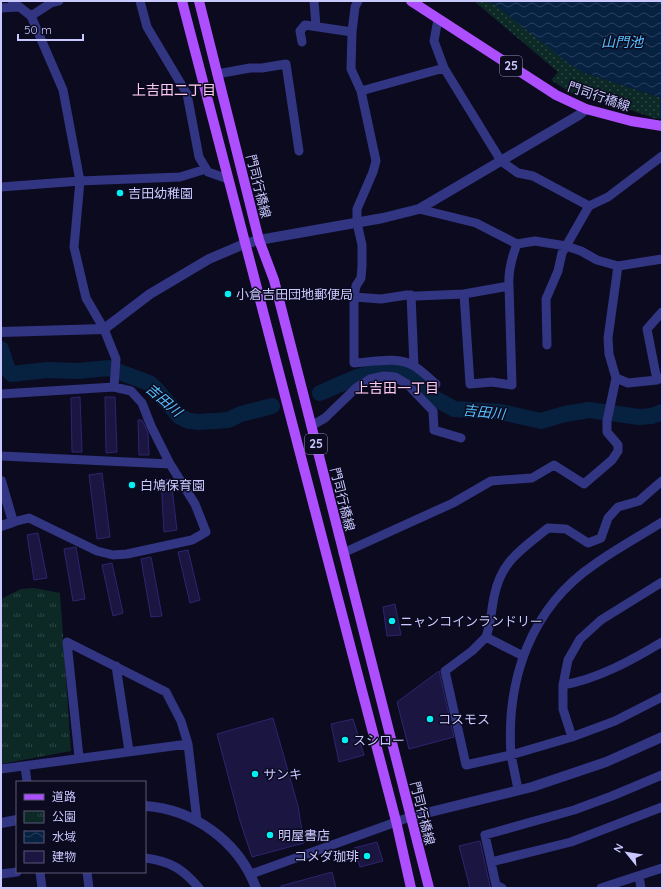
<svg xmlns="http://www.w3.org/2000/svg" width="663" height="889" viewBox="0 0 663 889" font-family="Quicksand,'Noto Sans JP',sans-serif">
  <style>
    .grass { fill: url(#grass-dots) }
    .park { fill: url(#park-tufts) }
    .water { fill: url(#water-waves) }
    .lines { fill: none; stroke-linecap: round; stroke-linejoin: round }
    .river { stroke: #072141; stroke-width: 16 }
    .building { fill: #1a1541; stroke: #2d256f }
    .minor { stroke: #313582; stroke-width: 9 }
    .tertiary { stroke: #313582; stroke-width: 10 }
    .primary { stroke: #ae4fff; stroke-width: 10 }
    .poi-dot { fill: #00f0f3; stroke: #0c0a1f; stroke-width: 1.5 }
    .labels { text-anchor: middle; stroke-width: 3; stroke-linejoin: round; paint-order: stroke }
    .shield { fill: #0c0a1f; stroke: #908fbc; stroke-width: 1 }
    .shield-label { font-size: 12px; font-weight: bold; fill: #c9c8ff }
    .street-label { font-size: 13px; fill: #c9c8ff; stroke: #0c0a1f }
    .poi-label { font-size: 13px; fill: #c9c8ff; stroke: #0c0a1f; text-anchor: start }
    .water-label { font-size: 14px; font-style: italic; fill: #56c0ff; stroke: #0c0a1f }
    .neighbourhood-label { font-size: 14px; fill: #ffcaf0; stroke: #0c0a1f }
  </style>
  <defs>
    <pattern id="grass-dots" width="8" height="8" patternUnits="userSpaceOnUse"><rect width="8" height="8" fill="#0d2926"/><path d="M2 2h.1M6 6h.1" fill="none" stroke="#2f4747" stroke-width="1.8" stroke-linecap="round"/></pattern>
    <pattern id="park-tufts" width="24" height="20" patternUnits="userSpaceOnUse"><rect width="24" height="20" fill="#0d2926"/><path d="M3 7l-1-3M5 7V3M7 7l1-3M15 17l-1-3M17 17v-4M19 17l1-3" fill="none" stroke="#2f4747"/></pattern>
    <pattern id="water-waves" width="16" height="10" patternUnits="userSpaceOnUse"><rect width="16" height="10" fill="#072141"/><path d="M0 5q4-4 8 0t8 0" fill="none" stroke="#2a405e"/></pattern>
  </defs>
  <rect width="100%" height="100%" fill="#0c0a1f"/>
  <path class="grass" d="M474,1H486L494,4L582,72L662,98V119L653,118L617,105L571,93L551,80L558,72Z"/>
  <path class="park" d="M34,588L60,593L71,751L1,764V599L21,589Z"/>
  <path class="water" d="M486,1H662V98L582,72L568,63L494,4Z"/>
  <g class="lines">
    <path class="river" d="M1,349L8,370L12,374L47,370L77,371L109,368L149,383L155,388L179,416L189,421L199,422L228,420L241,414L272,406
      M320,393L357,377L389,369L404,372L419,384L429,395L454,409L501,412L541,421L565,414L589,410L639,417L652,416L662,412"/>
  </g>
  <path class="building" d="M80,397L82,452H72L71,398Z
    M105,397H115L117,452L106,453Z
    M138,420H142L148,433L149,455H139Z
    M102,473L110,537L97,539L89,475Z
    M171,479L177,530L164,532L161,480Z
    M38,533L47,578L34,580L27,535Z
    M76,547L85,599L73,601L64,549Z
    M188,550L200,600L190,603L178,552Z
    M151,557L162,616L151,617L141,559Z
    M112,563L123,613L113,616L102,565Z
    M395,604L401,635L387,636L383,607Z
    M439,671L454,737L409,749L397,702Z
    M273,718L298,806L304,843L252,857L240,821L217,734Z
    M353,719L364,755L339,762L331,724Z
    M480,841L490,886L491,888H470L459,846Z
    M377,842L383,861L360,867L354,848Z
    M332,872L336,888H281V886Z"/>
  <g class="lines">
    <path class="minor" d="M12,1L31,16L63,90L80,181L74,247L86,298L104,329L116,359L114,387
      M140,1L147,27L187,94L199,157L208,172L228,179
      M314,1L316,26
      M1,8L18,7
      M31,16L51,3L59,1
      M438,19L434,41L444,68L501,161L518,173L533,176L589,206
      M352,32L355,7L358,1
      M302,42L300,31L305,25L352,32L351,69L361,91
      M217,74L250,68H262L286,64L299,151
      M1,187L80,181L180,177L206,169
      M419,209L476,223L517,244L535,241L566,246L581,251L597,260L618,266L662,259
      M509,286L464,294L470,384L492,382L512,385L509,286C508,272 512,257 517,244
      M411,295L414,366
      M354,297L356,286L361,278L362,266V245L357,223V209L373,172L376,161L361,91L444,68
      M547,345L546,299L558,271L562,253L589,206L608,197L662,156
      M616,378L628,383L657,380L661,378
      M657,380L647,329L662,312
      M436,384C429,378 422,371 414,366C398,356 372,362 354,363V297L381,299L407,295L417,296L464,294
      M1,394L114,387L131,391L142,403L151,426L170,464L195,504L206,532L192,540L127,554L113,555L97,551L29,518L13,522
      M311,426L325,418L357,387L370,379L384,376L395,377L407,384L433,411L434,430L461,438
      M1,456L170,464
      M343,553L453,503L491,481L532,478L554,465L584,484L612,460L618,451V445L607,432V421L616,378L609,354L608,338L618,266
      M486,637C491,623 491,612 494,597C501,561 521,550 548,528L566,529L588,543L601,538L608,518L618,507L639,501L662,481
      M523,656L486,637L472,651L445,671L466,765L511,755C506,680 530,608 595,564C616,549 640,536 662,522
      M116,666L129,751
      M563,685C598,679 632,660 662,642
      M572,737L615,721L662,697
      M79,757L67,642L166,692L181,721L188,744L197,821
      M25,766L27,782
      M1,769L188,744
      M518,789L511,755L572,737L563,709V685L568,660L580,639L601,620L662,582
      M145,858C170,861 183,869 199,888
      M491,862L571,842L662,807
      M40,872L42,888
      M87,872L89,888
      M1,874L17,872
      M251,874L410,817
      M639,876L641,888
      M502,888L496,885L485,835L574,810L612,796L662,775
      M601,888L662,868"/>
    <path class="tertiary" d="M1,332L104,329L150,294L209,259L244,244L259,240L383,218L419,209L579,115L586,109
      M1,481L13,522L1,526
      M145,806C194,809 239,842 256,888
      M410,817L532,787L606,762L662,737
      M1,823L17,820"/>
    <path class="primary" d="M182,1L396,821L411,888
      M199,1L259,240L274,280L304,397L429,888
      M411,1L556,95L586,109L631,121L662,126"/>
  </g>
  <g class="poi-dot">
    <circle cx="120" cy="193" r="4"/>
    <circle cx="228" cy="294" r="4"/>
    <circle cx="132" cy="485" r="4"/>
    <circle cx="392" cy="621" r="4"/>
    <circle cx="430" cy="719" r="4"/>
    <circle cx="345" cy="740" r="4"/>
    <circle cx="255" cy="774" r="4"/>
    <circle cx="270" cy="835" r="4"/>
    <circle cx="367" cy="856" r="4"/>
  </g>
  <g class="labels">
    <g class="shield">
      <rect x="500" y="56" width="22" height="20" rx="3"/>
      <rect x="305" y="434" width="22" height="20" rx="3"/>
    </g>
    <g class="shield-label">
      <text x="511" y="70">25</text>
      <text x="316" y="448">25</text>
    </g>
    <g class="street-label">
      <text transform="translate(599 96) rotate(19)" y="5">門司行橋線</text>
      <text transform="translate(259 186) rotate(76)" y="5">門司行橋線</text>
      <text transform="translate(343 499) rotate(76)" y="5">門司行橋線</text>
      <text transform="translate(423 813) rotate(76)" y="5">門司行橋線</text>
    </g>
    <g class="poi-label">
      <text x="128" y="198">吉田幼稚園</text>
      <text x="236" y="299">小倉吉田団地郵便局</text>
      <text x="140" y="490">白鳩保育園</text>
      <text x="400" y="626">ニャンコインランドリー</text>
      <text x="438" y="724">コスモス</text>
      <text x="353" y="745">スシロー</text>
      <text x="263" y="779">サンキ</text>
      <text x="278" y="840">明屋書店</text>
      <text x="359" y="861" text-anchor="end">コメダ珈琲</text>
    </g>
    <g class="water-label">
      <text x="622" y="47">山門池</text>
      <text transform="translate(164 400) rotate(41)" y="5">吉田川</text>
      <text transform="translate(484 412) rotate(6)" y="5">吉田川</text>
    </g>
    <g class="neighbourhood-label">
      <text x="174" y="95">上吉田二丁目</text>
      <text x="397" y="393">上吉田一丁目</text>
    </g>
  </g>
  <rect width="663" height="889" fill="none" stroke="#c9c8ff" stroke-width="4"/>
  <rect x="16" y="781" width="130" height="92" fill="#0c0a1f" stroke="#585679"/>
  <rect x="24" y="794" width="20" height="6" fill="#ae4fff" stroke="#585679"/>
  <text x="52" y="801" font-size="12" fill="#c9c8ff">道路</text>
  <rect x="24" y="811" width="20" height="12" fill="url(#park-tufts)" stroke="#585679"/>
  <text x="52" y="821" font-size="12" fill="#c9c8ff">公園</text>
  <rect x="24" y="831" width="20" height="12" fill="url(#water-waves)" stroke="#585679"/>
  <text x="52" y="841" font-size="12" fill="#c9c8ff">水域</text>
  <rect x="24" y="851" width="20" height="12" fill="#1a1541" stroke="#585679"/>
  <text x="52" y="861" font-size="12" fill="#c9c8ff">建物</text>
  <g transform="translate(627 853) rotate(300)" stroke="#0c0a1f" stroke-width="3" paint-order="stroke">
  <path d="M0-3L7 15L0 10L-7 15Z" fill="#c9c8ff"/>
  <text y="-6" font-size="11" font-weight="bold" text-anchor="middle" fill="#c9c8ff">N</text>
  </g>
  <path d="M18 34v6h65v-6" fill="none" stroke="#c9c8ff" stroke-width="2"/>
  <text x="24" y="34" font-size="12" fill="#c9c8ff" stroke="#0c0a1f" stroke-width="3" paint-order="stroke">50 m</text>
</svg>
